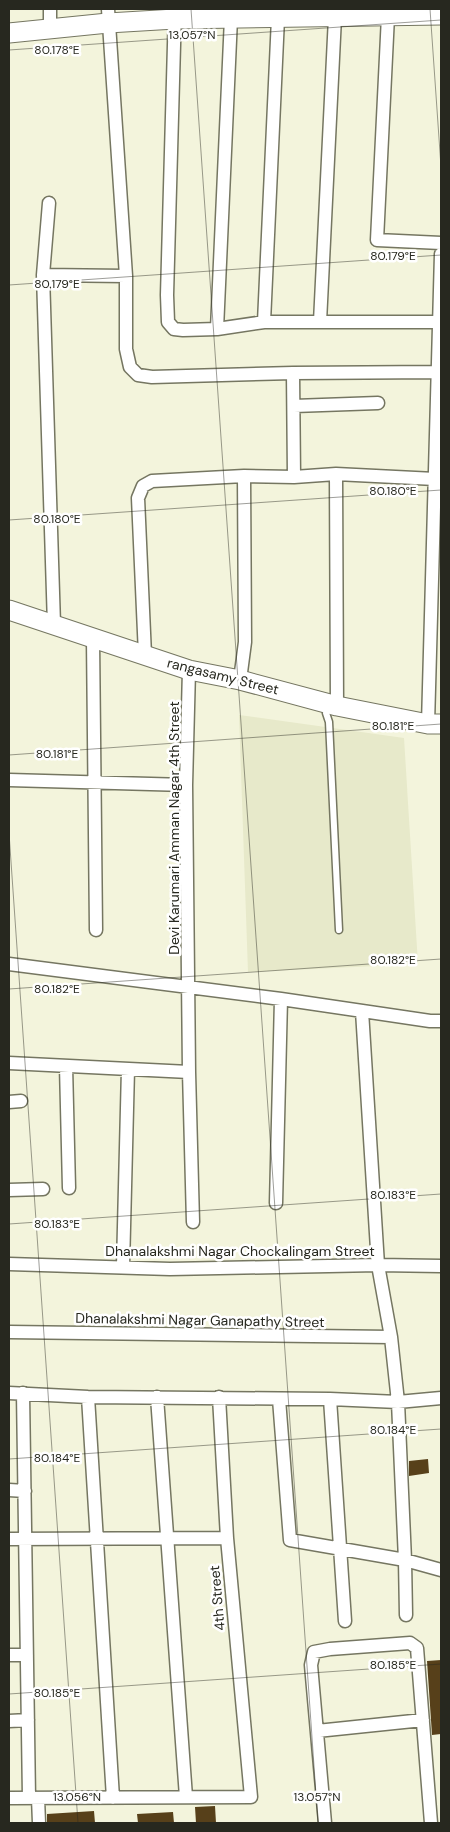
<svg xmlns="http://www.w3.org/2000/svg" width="450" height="1832" viewBox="0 0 450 1832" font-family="'DM Sans',sans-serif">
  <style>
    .built { fill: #e7e9ca }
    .building { fill: #57401a }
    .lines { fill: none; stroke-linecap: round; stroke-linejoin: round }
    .lane-casing { stroke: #757661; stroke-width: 9 }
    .street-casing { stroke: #757661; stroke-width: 15 }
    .secondary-casing { stroke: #757661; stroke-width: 21 }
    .lane { stroke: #fff; stroke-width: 6 }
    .street { stroke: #fff; stroke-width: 12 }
    .secondary { stroke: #fff; stroke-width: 19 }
    .ticks { fill: none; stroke: #27281f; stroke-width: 1; stroke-opacity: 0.45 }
    .labels { text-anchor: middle; stroke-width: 5; stroke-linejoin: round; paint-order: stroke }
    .street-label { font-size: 14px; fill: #27281f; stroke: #fff }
    .ticks-label { font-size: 12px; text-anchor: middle; fill: #27281f; stroke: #fff; stroke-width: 5; stroke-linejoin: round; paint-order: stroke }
  </style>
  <rect width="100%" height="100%" fill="#f3f4dc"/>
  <path class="built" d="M239,715L404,738L418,964L248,972Z"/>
  <path class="building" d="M428,1459L429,1473L409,1476V1461Z
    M441,1660V1734L432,1735L427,1661Z
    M215,1806L216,1823H196L195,1807Z
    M94,1811L95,1823H47V1814Z
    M173,1812L174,1823H138L137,1814Z"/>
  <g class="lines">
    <g class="lane-casing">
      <path id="lane" d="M328,706L326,713L329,722L339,930"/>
    </g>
    <g class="street-casing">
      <path id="street" d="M50,9V29
        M108,9L126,276V349L130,367L138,375L152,377L293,373L438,372
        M175,9L167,295L168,322L174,329L183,330L217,329L264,322H439
        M388,16L377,240L441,243
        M49,203L43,275L54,625
        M43,275L126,276
        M264,322L278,18
        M320,322L335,17
        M217,329L231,18
        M293,373L294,477
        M294,406L378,403
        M336,474L337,706
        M93,639L96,930
        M145,655L138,498L143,486L152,481L244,476L294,477L336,474L435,479
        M189,670L186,785L189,1072L193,1222
        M240,680L245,642L244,476
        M428,724L441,254
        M9,780L186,785
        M9,964L281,999L430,1021H441
        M362,1011L378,1265L391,1337L398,1402L405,1560L406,1615
        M9,1063L189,1072
        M66,1066L69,1188
        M9,1102L21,1101
        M9,1190L43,1189
        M276,1203L281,999
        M9,1264L170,1269L378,1265L441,1266
        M123,1266L128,1069
        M9,1332L391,1337
        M9,1393L88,1397L330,1399L398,1402L441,1398
        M23,1393L29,1798
        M88,1397L113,1798
        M157,1397L186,1797
        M279,1399L290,1540L405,1560L441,1570
        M330,1399L345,1621
        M9,1490L25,1491
        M9,1539L227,1538
        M9,1655H27
        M9,1721L28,1720
        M317,1731L423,1720
        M9,1798L251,1797L227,1538L219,1397
        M38,1798L39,1823
        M325,1823L311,1665L314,1652L330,1649L410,1643L417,1648L431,1823"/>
    </g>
    <g class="secondary-casing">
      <path id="secondary" d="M9,33L108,23L175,19L441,15
        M9,610L189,670L240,680L337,706L428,724H441"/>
    </g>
    <use href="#lane" class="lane"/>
    <use href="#street" class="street"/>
    <use href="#secondary" class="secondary"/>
  </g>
  <path class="ticks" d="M191,9L318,1823M430,9L441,167M9,50L441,20M9,285L441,255M9,520L441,490M9,755L441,724M9,833L78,1823M9,989L441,959M9,1224L441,1194M9,1459L441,1429M9,1694L441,1664"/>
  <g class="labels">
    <g class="street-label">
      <text transform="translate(223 676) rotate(14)" y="5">rangasamy Street</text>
      <text transform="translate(174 828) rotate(-90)" y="5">Devi Karumari Amman Nagar 4th Street</text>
      <text x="240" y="1256">Dhanalakshmi Nagar Chockalingam Street</text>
      <text transform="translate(200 1320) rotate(1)" y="5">Dhanalakshmi Nagar Ganapathy Street</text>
      <text transform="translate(217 1598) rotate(-95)" y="5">4th Street</text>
    </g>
  </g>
  <g class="ticks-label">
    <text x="192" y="39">13.057°N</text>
    <text x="57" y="54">80.178°E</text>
    <text x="393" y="260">80.179°E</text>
    <text x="57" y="288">80.179°E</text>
    <text x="393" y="495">80.180°E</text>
    <text x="57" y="523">80.180°E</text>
    <text x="393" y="730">80.181°E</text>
    <text x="57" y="758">80.181°E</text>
    <text x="393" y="964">80.182°E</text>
    <text x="57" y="993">80.182°E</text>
    <text x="393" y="1199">80.183°E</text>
    <text x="57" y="1228">80.183°E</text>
    <text x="393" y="1434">80.184°E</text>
    <text x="57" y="1462">80.184°E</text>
    <text x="393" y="1669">80.185°E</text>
    <text x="57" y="1697">80.185°E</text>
    <text x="77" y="1801">13.056°N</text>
    <text x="317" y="1801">13.057°N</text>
  </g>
  <rect width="450" height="1832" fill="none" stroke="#27281f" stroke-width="20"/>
</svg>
